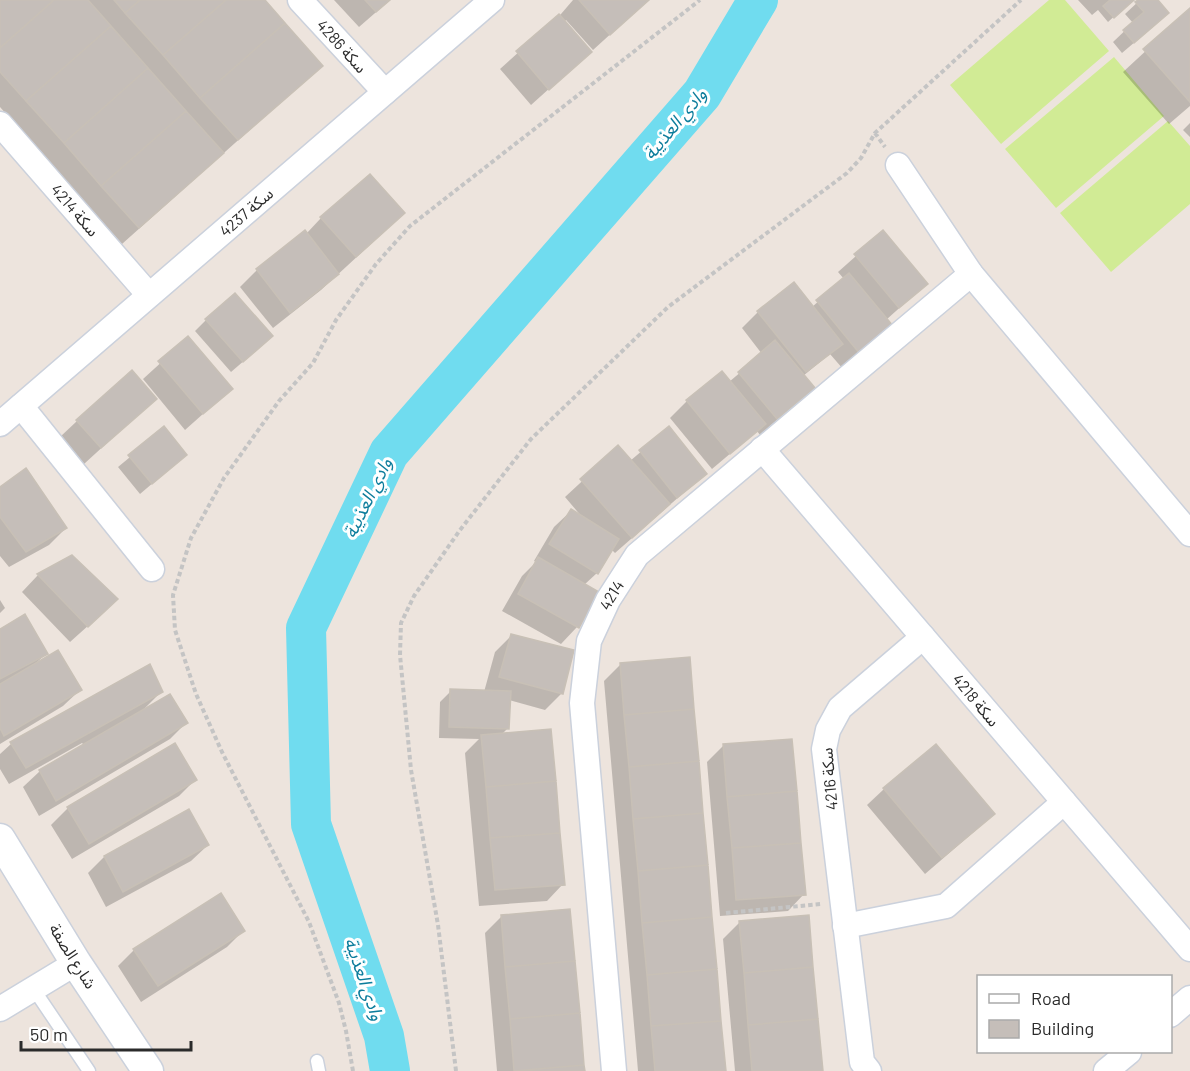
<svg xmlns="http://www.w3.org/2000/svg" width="1190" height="1071" viewBox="0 0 1190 1071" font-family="Barlow,'Noto Sans Arabic',sans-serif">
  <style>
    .pitch { fill: #d1eb95 }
    .shadow { fill: #0003 }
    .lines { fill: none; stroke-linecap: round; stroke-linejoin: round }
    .river { stroke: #70dcef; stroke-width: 40 }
    .building { fill: #c5beb9; stroke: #c8c0b6; stroke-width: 1.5 }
    .service-casing { stroke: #cbd1dc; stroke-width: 15 }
    .minor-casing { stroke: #cbd1dc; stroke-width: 27 }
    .tertiary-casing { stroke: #cbd1dc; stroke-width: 33 }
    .path { stroke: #c4c4c4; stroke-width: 4; stroke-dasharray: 4.5 3; stroke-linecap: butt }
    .service { stroke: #fff; stroke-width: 12 }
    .minor { stroke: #fff; stroke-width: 24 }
    .tertiary { stroke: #fff; stroke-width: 30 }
    .labels { text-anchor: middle; stroke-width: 6; stroke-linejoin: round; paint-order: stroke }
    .street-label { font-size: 16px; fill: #2b2b2b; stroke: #fff }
    .water-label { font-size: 18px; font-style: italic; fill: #0d7d9c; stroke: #fff }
  </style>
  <rect width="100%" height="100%" fill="#ede4dd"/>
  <path class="pitch" d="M1049,0H1065L1109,51L1001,144L950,85Z
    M1114,57L1164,116L1056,208L1005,149Z
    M1168,121L1190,146V204L1111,272L1060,213Z"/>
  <path class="shadow" d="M0,0H263L321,66L122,244L0,107Z
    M334,0H390L359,27Z
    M573,0H648L593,50L566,20L564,22L590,52L531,105L500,69L561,14Z
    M1078,0H1132L1108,22L1098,10L1092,15Z
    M1140,0H1156V24L1122,53L1113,42L1133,23L1125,14Z
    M1190,10V106L1169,124L1123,72Z
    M1190,123V137L1183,130Z
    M321,218L386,230L321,290L273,328L240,287L257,270L305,232L306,234Z
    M883,232L926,284L886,320L891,326L843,369L830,354L803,376L813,388L760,435L757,431L712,469L670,418L687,401L722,373L729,382L762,354L742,328L758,312L812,307L844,279L838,272Z
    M206,320L260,347L231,372L195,331Z
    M188,338L231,389L185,430L143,379Z
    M155,399L84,464L60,437L77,421Z
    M669,428L705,474L615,553L611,549L597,573L584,585L597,593L577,627L561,644L502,611L522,576L536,562L534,561L554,527L571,511L582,517L565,497L618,448L630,461Z
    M164,429L174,465L140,494L118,467Z
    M0,489L66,528L49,545L9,567L0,556Z
    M72,557L99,616L70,642L22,592L38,575Z
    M0,600L5,608L0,613Z
    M0,631L46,654L36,663L80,690L63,706L0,744Z
    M511,636L562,693L545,710L509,700L508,728L502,734L563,884L547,901L479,906L465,753L479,739L439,738L440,702L451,691L484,692L495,652Z
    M620,665L724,1071H638L604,681Z
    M149,666L162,691L143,710L186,723L170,739L39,816L23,787L40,771L84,745L82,743L9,784L0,769V754L11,744Z
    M723,746L804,894L788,911L720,916L707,762Z
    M936,746L993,814L976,830L925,874L867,805L884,789Z
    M195,780L179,796L72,859L51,825L68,808Z
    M189,811L208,845L191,861L106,907L88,873L104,857Z
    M501,917L583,1071H497L485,933Z
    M740,922L820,1071H735L723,939Z
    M243,931L227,947L141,1002L118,966L134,950Z"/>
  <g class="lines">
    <path class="river" d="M390,1071L384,1036L311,824L306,628L389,453L702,94L758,0"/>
  </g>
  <path class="building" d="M0,0H54L0,48Z
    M54,0H88L111,26L26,101L0,72V48Z
    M114,0H140L125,13Z
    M140,0H226L163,55L125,13Z
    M226,0H265L285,23L200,98L163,55Z
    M365,0H390L376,12Z
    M579,0H649L610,35Z
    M1110,0H1134L1114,18L1103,6Z
    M1138,0H1158L1169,13L1134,43L1123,30L1144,12L1135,2Z
    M1190,8V102L1143,49Z
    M559,14L592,52L549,90L516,51Z
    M285,23L323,66L238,140L200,98Z
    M111,26L148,68L64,143L26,101Z
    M148,68L186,111L101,186L64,143Z
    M186,111L224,153L139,228L101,186Z
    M370,174L405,213L356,257L320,217Z
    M305,230L339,274L290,313L256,269Z
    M883,230L928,284L899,308L854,254Z
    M849,273L893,326L860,354L816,300Z
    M794,282L843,344L806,372L757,311Z
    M235,293L273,336L243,362L205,319Z
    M188,336L233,389L203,414L158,361Z
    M775,340L815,388L777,419L738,372Z
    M132,370L157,399L101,448L76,420Z
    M722,371L766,424L730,454L686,400Z
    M164,426L187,455L152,484L128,455Z
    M669,426L707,474L677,498L639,450Z
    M618,445L670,504L632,538L580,479Z
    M26,468L67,528L26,552L0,517V487Z
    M571,509L619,539L598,574L549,544Z
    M72,555L118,599L88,627L37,574Z
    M538,557L599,592L579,628L518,594Z
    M25,614L48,654L0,679V629Z
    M511,634L574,650L563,694L499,677Z
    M58,650L82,690L4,736L0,728V684Z
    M690,657L694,709L624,715L620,663Z
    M150,664L163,692L26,768L10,742Z
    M450,689L511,691L509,729L449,727Z
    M170,694L188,723L56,801L39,770Z
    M694,709L699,761L629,767L624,715Z
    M551,729L556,781L486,787L481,735Z
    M792,739L797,791L727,797L723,744Z
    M175,743L197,780L89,844L67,807Z
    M936,744L995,814L942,858L883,788Z
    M699,761L703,813L633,819L629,767Z
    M556,781L560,833L490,838L486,787Z
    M797,791L801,843L732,848L727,797Z
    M189,809L209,845L123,892L104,856Z
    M703,813L708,865L638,871L633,819Z
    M560,833L565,885L495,890L490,838Z
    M801,843L806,895L736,900L732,848Z
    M708,865L712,917L642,923L638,871Z
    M221,893L245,931L158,986L133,949Z
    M570,909L575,961L505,967L501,915Z
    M809,915L813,967L744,973L739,921Z
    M712,917L717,969L647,975L642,923Z
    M575,961L580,1013L510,1019L505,967Z
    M813,967L818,1019L748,1025L744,973Z
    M717,969L721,1021L651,1026L647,975Z
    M580,1013L584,1065L514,1071L510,1019Z
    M818,1019L823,1071H752L748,1025Z
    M721,1021L726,1071H655L651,1026Z
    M584,1065L585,1071H514Z"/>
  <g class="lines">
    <g class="service-casing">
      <path id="service" d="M33,988L89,1071
        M317,1061L319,1071"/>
    </g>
    <g class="minor-casing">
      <g id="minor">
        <path d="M300,0L385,92"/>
        <path d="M0,124L149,295"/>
        <path d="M898,165L971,274L1190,534"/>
        <path d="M21,406L152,569"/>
        <path d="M0,424L492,0"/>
        <path d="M762,449L1190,949"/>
        <path d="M845,926L946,906L1064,802"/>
        <path d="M0,1009L76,963"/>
        <path d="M1170,1015L1190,998"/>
        <path id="s1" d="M614,1071L582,703L589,641L608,600L637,555L971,274"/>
        <path d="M869,1071L862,1062L824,749L828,730L840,708L923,637"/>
        <path d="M1106,1071L1129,1052"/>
      </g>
    </g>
    <g class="tertiary-casing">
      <path id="tertiary" d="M0,839L76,963L148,1071"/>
    </g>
    <path class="path" d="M875,133L885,147
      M726,913L821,904
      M353,1071L346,1031L339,1003L309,922L222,752L196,694L175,630L173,595L191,538L224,478L279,401L313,363L336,320L376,264L410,226L700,0
      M456,1071L438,925L411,770L400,655L401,623L414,596L460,530L531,439L668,307L847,173L861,158L875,133L1021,0"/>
    <use href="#service" class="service"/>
    <use href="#minor" class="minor"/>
    <use href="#tertiary" class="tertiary"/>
  </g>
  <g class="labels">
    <g class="street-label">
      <text transform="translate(342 46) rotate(48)" y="6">سكة 4286</text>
      <text transform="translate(75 210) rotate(49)" y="6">سكة 4214</text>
      <text transform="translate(246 212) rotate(-41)" y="6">سكة 4237</text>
      <text dy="6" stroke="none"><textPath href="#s1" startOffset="483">4214</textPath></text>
      <text transform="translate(976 700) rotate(50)" y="6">سكة 4218</text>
      <text transform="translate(829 779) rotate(-95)" y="6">سكة 4216</text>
      <text transform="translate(73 956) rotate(58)" y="6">شارع الصفة</text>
    </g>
    <g class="water-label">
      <text transform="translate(675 124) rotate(-50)" y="6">وادي العذيبة</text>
      <text transform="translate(368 498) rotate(-64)" y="6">وادي العذيبة</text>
      <text transform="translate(364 979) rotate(71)" y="6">وادي العذيبة</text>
    </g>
  </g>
  <rect x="977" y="975" width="195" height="78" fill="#ffffff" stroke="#aaaaaa" stroke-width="1.5"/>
  <rect x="989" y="994" width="30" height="9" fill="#ffffff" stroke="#aaaaaa" stroke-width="1.5"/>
  <text x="1031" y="1005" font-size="18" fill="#2b2b2b">Road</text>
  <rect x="989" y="1020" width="30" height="18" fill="#c5beb9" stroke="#aaaaaa" stroke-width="1.5"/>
  <text x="1031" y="1035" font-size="18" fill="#2b2b2b">Building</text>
  <path d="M21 1041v9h170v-9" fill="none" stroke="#2b2b2b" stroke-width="3"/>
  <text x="30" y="1041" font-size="18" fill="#2b2b2b" stroke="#ffffff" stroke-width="4.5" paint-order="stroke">50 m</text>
</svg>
